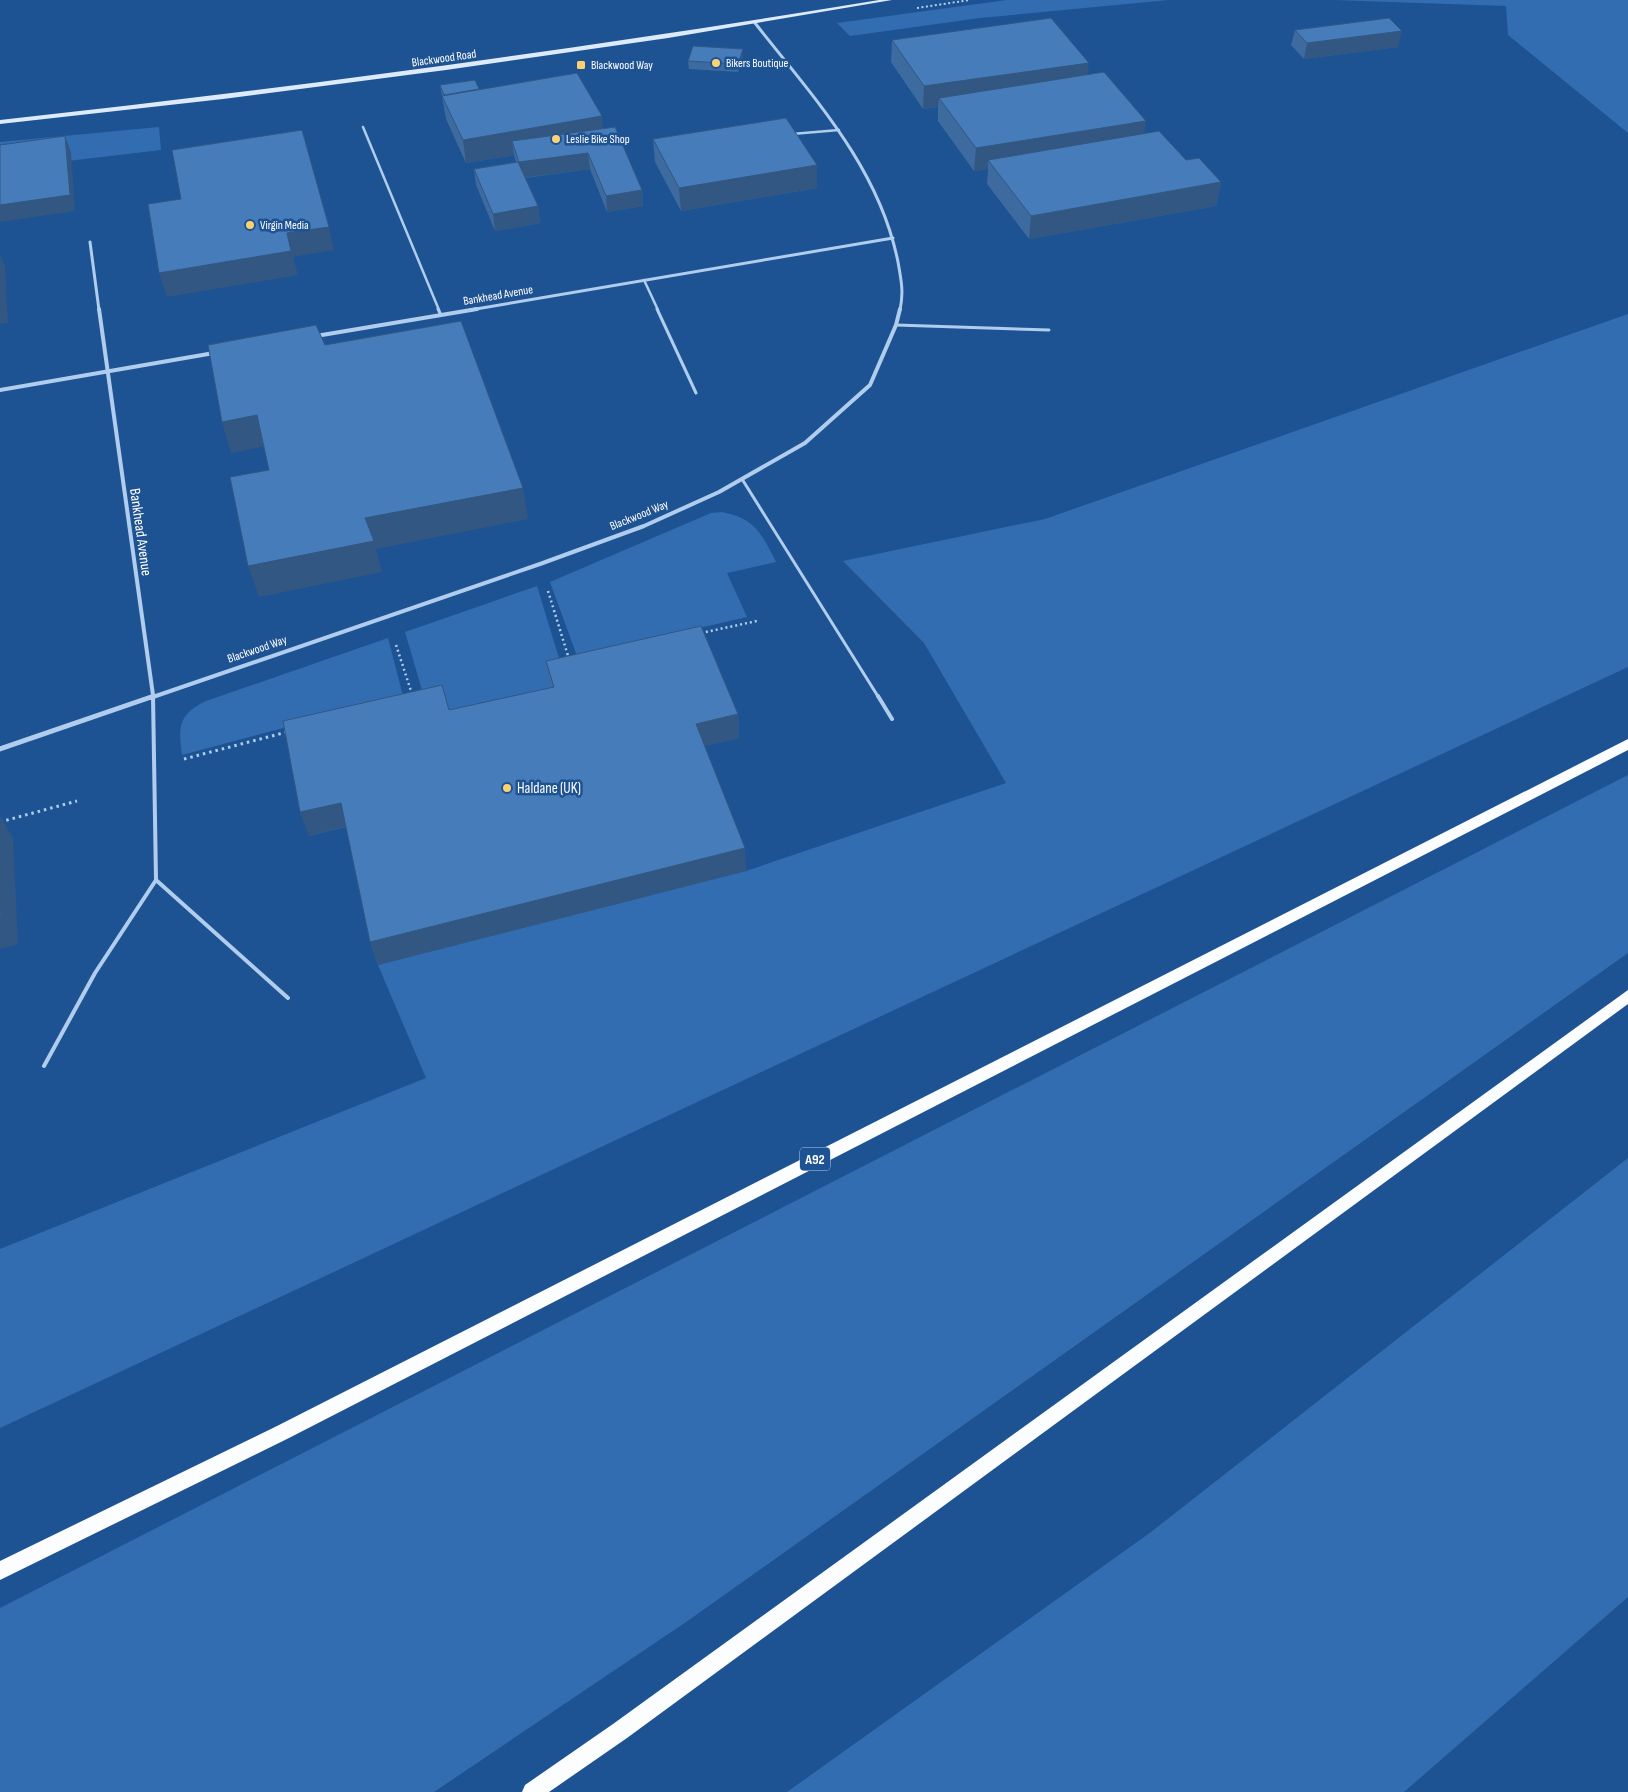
<svg xmlns="http://www.w3.org/2000/svg" width="1628" height="1792" viewBox="0 0 1628 1792" font-family="'Sofia Sans Condensed',sans-serif">
  <style>
    .green { fill: #326db1 }
    .lines { fill: none; stroke-linecap: round; stroke-linejoin: round }
    .path-far2 { stroke: #b0cdee; stroke-width: 2; stroke-dasharray: 2 2.5; stroke-linecap: butt }
    .path-far1 { stroke: #b0cdee; stroke-width: 2.5; stroke-dasharray: 2 3; stroke-linecap: butt }
    .path { stroke: #b0cdee; stroke-width: 3; stroke-dasharray: 2.5 4; stroke-linecap: butt }
    .service-far2 { stroke: #b0cdee; stroke-width: 2.5 }
    .service-far1 { stroke: #b0cdee; stroke-width: 3 }
    .service { stroke: #b0cdee; stroke-width: 4 }
    .minor-far2 { stroke: #b0cdee; stroke-width: 3 }
    .minor-far1 { stroke: #b0cdee; stroke-width: 4 }
    .minor { stroke: #b0cdee; stroke-width: 5 }
    .secondary { fill: #ddeafa; fill-rule: evenodd }
    .trunk { fill: #fcfdff; fill-rule: evenodd }
    .wall { fill: #3d6ba0 }
    .shaded-wall { fill: #325782 }
    .building { fill: #477cba; stroke: #325782 }
    .poi-dot { fill: #fcd270; stroke: #1e5393; stroke-width: 2 }
    .labels { text-anchor: middle; stroke-width: 5; stroke-linejoin: round; paint-order: stroke }
    .far-street-label { font-size: 12px; fill: #fff; stroke: #1e5393 }
    .far-poi-label { font-size: 12px; fill: #fff; stroke: #1e5393; text-anchor: start }
    .shield { fill: #1e5393; stroke: #bccbdf; stroke-width: 1 }
    .shield-label { font-size: 14px; font-weight: bold; fill: #fff }
    .street-label { font-size: 15px; fill: #fff; stroke: #1e5393 }
    .poi-label { font-size: 15px; fill: #fff; stroke: #1e5393; text-anchor: start }
  </style>
  <rect width="100%" height="100%" fill="#1e5393"/>
  <path class="green" d="M1007,0H1169L980,18L850,36L837,23Z
    M1334,0H1628V133L1508,35L1506,6Z
    M159,127L161,150L0,169V142Z
    M1628,314V667L0,1428V1249L426,1078L378,965L746,871L1006,783L924,643L843,561L1045,519Z
    M722,512C756,519 761,533 776,562L727,573L747,617L577,656L550,582L711,513Z
    M537,586L566,681L558,711L429,714L405,632Z
    M388,638L403,696L182,755C178,726 179,714 206,701Z
    M1628,775V953L689,1620L434,1792H0V1608Z
    M1628,1158V1597L1404,1792H787L1151,1532Z"/>
  <g class="lines">
    <path class="path-far2" d="M917,8L970,0"/>
    <path class="path-far1" d="M548,591L569,659
      M701,633L757,621
      M396,645L412,694"/>
    <path class="path" d="M184,759L287,732
      M0,822L77,801"/>
    <path class="service-far2" d="M363,127L439,310
      M792,134L839,130
      M644,280L658,310"/>
    <path class="service-far1" d="M438,309L441,315
      M657,309L696,393
      M896,325L1049,330
      M742,479L879,698
      M153,695V698"/>
    <path class="service" d="M153,696L156,880L288,998
      M878,696L892,719
      M44,1066L95,973L156,880"/>
    <path class="minor-far2" d="M755,23C813,97 879,167 898,262C901,279 904,292 900,310
      M90,242L99,310
      M470,310L893,238"/>
    <path class="minor-far1" d="M99,309L153,695
      M316,336L477,309
      M0,390L214,353
      M150,698L540,564L644,526L719,492L805,443L870,385L896,325L900,309"/>
    <path class="minor" d="M0,749L154,696"/>
    <path class="secondary" d="M879,0H892L668,38L446,70L223,99L0,124V120C294,88 587,48 879,0Z"/>
    <path class="trunk" d="M1628,739V750L289,1438L0,1580V1561L277,1426Z
      M1628,990V1004L627,1738L549,1792H522L525,1785L613,1724Z"/>
  </g>
  <path class="wall" d="M1295,30L1398,47L1304,59L1291,45Z
    M892,40L1087,75L1144,134L1221,182L1216,206L1029,239L987,184L988,169L974,171L938,121V107L923,109L891,62Z
    M743,49V57L738,72L689,69L688,61Z
    M440,85L479,89L603,129L642,190L643,206L607,212L590,169L525,178L538,206L540,223L495,231L476,185L474,169L516,162L514,155L466,163L446,119Z
    M653,139L817,165V188L681,211L655,162Z
    M546,661L738,714L739,738L704,746L746,871L378,965L370,942L346,827L309,836L550,687Z"/>
  <path class="shaded-wall" d="M1402,31L1398,47L1304,59L1307,43Z
    M743,49V57L738,72V64Z
    M1089,63L1086,86L939,98L938,107L923,109L924,86Z
    M602,116L604,139L512,141L514,155L466,163L463,140Z
    M1146,121L1143,144L988,160V169L974,171L976,148Z
    M65,136L71,152L75,211L0,222V205Z
    M588,153L590,169L521,178L519,162Z
    M817,165V188L681,211L679,188Z
    M1221,182L1216,206L1029,239L1031,216Z
    M642,190L643,206L607,212L606,196Z
    M538,206L540,223L495,231L493,214Z
    M329,227L334,250L293,257L298,275L167,297L159,273L287,233Z
    M0,255L5,266L8,323L0,324Z
    M257,415L266,446L231,453L222,422Z
    M523,488L528,519L376,549L382,572L259,597L248,566L365,518Z
    M738,714L739,738L697,748L696,724Z
    M341,803L348,826L309,836L300,812Z
    M0,816L13,838L18,944L0,949Z
    M745,848L746,871L378,965L370,942Z"/>
  <path class="building" d="M1051,18L1089,63L924,86L892,40Z
    M1389,18L1402,31L1307,43L1295,30Z
    M693,46L743,49L738,64L688,61Z
    M1104,72L1146,121L976,148L939,98Z
    M577,73L602,116L463,140L442,96Z
    M475,80L479,89L444,95L440,85Z
    M786,118L817,165L679,188L653,139Z
    M615,127L642,190L606,196L588,153L519,162L512,141Z
    M302,130L329,227L287,233L291,251L159,273L148,204L181,199L172,150Z
    M1159,131L1186,160L1199,158L1221,182L1031,216L988,160Z
    M65,136L70,195L0,205V145Z
    M518,162L538,206L493,214L474,169Z
    M461,321L523,488L365,518L374,541L248,566L230,477L269,470L257,415L222,422L208,345L316,325L325,345Z
    M701,626L738,714L696,724L745,848L370,942L341,803L300,812L283,721L442,685L449,710L554,687L546,661Z
    M0,895L1,915H0Z"/>
  <g class="poi-dot">
    <circle cx="716" cy="63" r="5"/>
    <rect x="576" y="60" width="10" height="10" rx="2.5"/>
    <circle cx="556" cy="139" r="5"/>
    <circle cx="250" cy="225" r="5"/>
    <circle cx="507" cy="788" r="5"/>
  </g>
  <g class="labels">
    <g class="far-street-label">
      <text transform="translate(444 58) rotate(-8)" y="4">Blackwood Road</text>
      <text transform="translate(498 295) rotate(-10)" y="4">Bankhead Avenue</text>
      <text transform="translate(639 515) rotate(-22)" y="4">Blackwood Way</text>
      <text transform="translate(257 649) rotate(-19)" y="4">Blackwood Way</text>
    </g>
    <g class="far-poi-label">
      <text x="726" y="67">Bikers Boutique</text>
      <text x="591" y="69">Blackwood Way</text>
      <text x="566" y="143">Leslie Bike Shop</text>
      <text x="260" y="229">Virgin Media</text>
    </g>
    <rect class="shield" x="800" y="1147.5" width="30" height="23" rx="4"/>
    <g class="shield-label">
      <text x="815" y="1164">A92</text>
    </g>
    <g class="street-label">
      <text transform="translate(141 532) rotate(82)" y="5">Bankhead Avenue</text>
    </g>
    <g class="poi-label">
      <text x="517" y="793">Haldane (UK)</text>
    </g>
  </g>
</svg>
